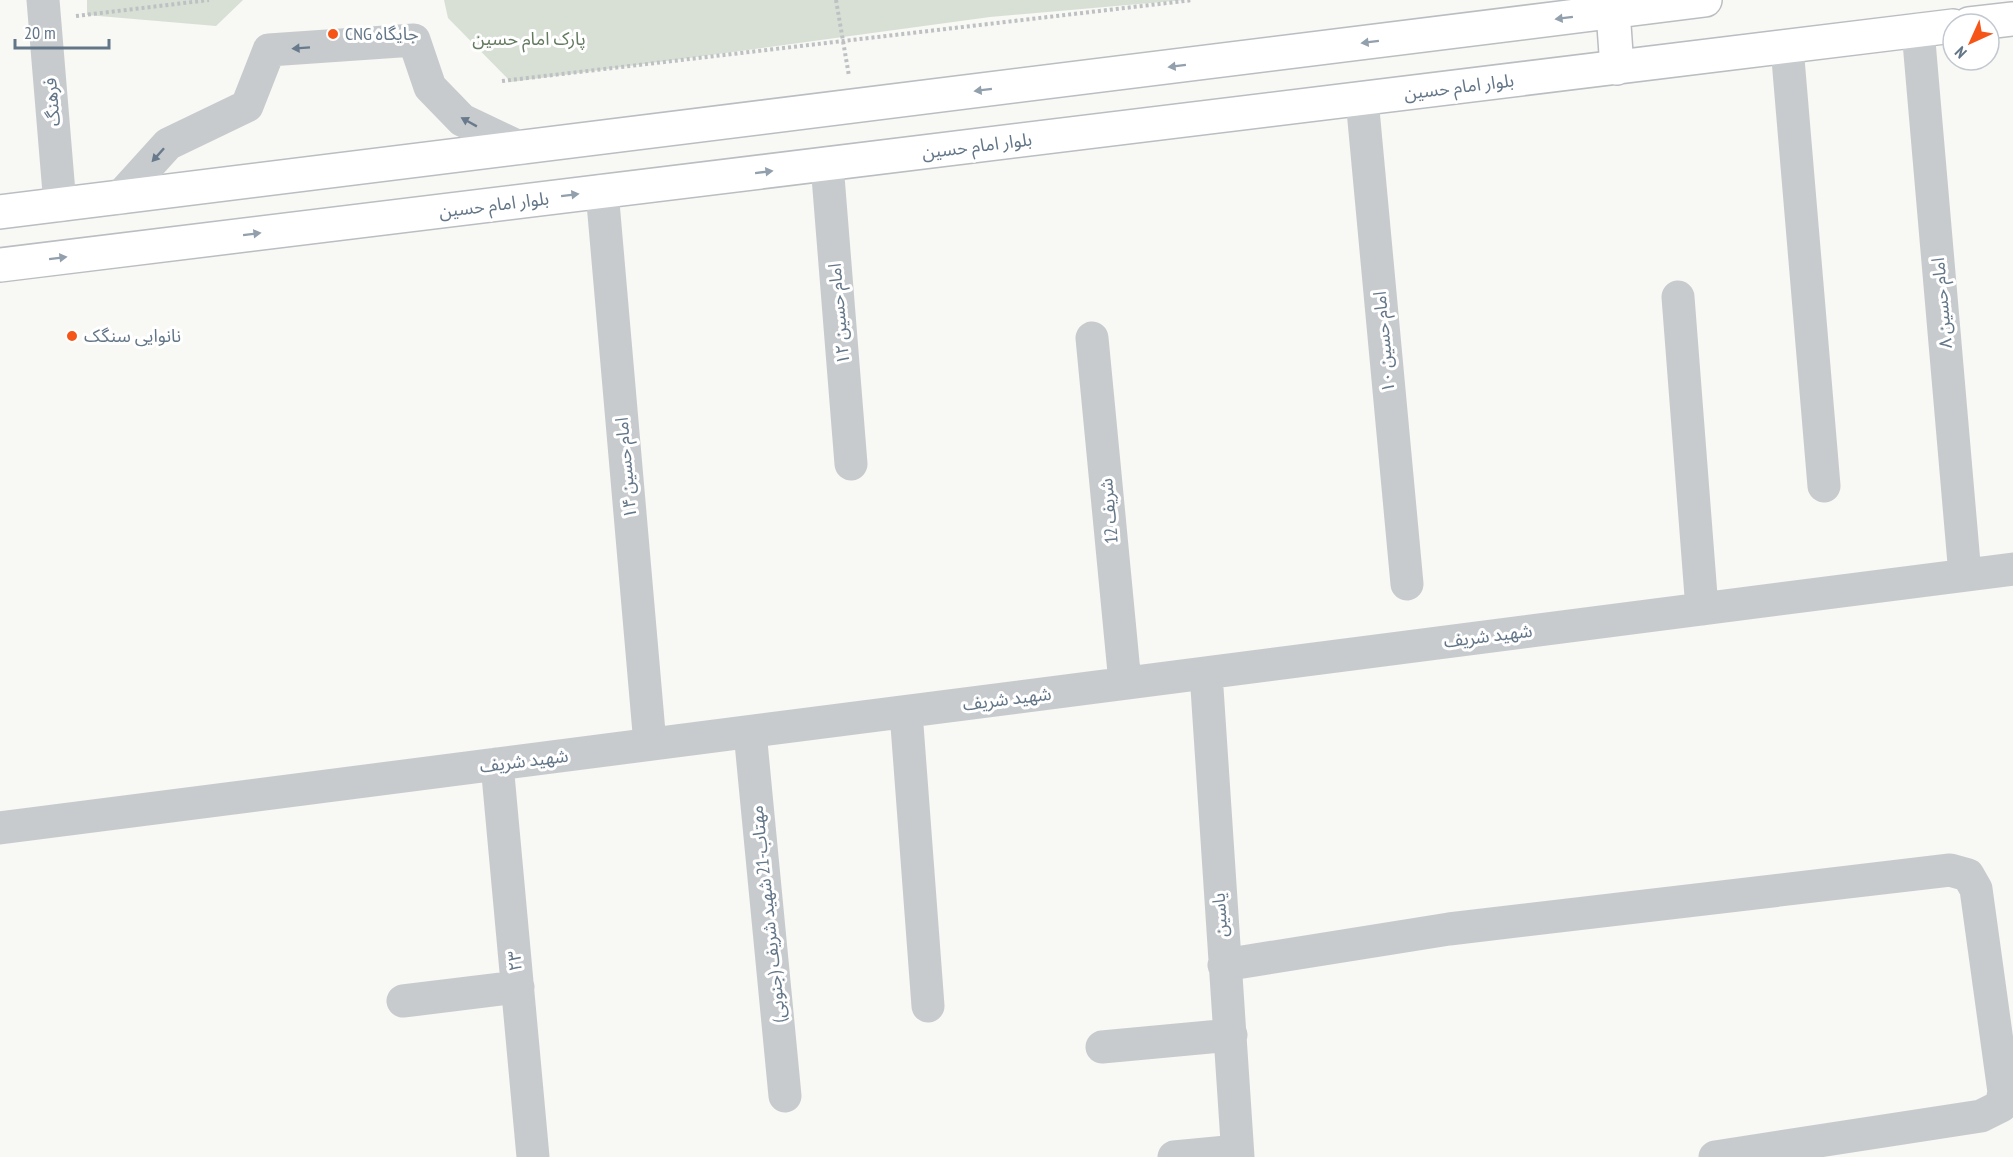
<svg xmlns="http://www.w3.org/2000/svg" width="2013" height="1157" viewBox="0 0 2013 1157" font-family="'PT Sans Narrow','Noto Sans Arabic',sans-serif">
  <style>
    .green { fill: #d8e0d5 }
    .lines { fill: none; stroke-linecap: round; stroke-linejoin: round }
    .major-casing { stroke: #babec2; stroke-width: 36 }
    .path { stroke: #bec1c3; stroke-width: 4; stroke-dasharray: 3 3; stroke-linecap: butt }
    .minor { stroke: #c7cbce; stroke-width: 33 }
    .major { stroke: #fff; stroke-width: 33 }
    .oneway { fill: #929fac }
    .oneway2 { fill: #687a8c }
    .poi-dot { fill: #f55617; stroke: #fff; stroke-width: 2 }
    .labels { text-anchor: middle; stroke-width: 6; stroke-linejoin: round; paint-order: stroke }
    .poi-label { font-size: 18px; fill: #637688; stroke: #fff; text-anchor: start }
    .park-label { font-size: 18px; fill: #637a5f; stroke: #fff }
    .street-label { font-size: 18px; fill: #637688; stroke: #fff }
  </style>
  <rect width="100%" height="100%" fill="#f8f8f4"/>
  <path class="green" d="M87,0H243L216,26L87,15Z
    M444,0H1185L990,17L511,82L448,18Z"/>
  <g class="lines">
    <g class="major-casing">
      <path id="major" d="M1613,11L1617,68
        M1969,24L2013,19
        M0,212L1705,0
        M0,265L1953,26"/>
    </g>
    <path class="path" d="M836,0L849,76
      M76,16L209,0
      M502,81L1193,0"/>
    <path class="minor" d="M43,0L60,205
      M1918,30L1965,575
      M1787,47L1824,486
      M1362,99L1407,584
      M827,164L851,464
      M602,191L650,744
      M119,198L168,144L247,106L269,50L414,40L430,87L462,120L521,148
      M1678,297L1702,609
      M1092,338L1125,683
      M1206,673L1238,1157
      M906,712L928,1006
      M750,732L785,1096
      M497,764L533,1157
      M0,828L2013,569
      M1224,965L1449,929L1950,870L1968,875L1976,889L2004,1092L2001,1106L1981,1116L1715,1157
      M403,1001L518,987
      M1102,1047L1231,1035
      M1174,1157L1237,1151"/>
    <use href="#major" class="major"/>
  </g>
  <defs><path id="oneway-solid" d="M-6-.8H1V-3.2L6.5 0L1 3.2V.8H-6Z" transform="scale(1.5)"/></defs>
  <g class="oneway">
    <use href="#oneway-solid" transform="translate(1564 18) rotate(173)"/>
    <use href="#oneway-solid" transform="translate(1370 42) rotate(173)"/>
    <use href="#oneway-solid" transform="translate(1177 66) rotate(173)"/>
    <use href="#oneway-solid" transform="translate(983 90) rotate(173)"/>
    <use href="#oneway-solid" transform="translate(764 172) rotate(-7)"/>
    <use href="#oneway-solid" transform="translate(570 195) rotate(-7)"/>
    <use href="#oneway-solid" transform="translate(252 234) rotate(-7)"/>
    <use href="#oneway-solid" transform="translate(58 258) rotate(-7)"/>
  </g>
  <g class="oneway2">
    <use href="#oneway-solid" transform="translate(301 48) rotate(176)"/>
    <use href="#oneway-solid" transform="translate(469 122) rotate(-151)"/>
    <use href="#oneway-solid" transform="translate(158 155) rotate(132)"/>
  </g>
  <g class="poi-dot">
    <circle cx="333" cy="34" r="6"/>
    <circle cx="72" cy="336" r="6"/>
  </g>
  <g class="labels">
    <g class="poi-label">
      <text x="345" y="40">CNG جایگاه</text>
      <text x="84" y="342">نانوایی سنگک</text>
    </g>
    <g class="park-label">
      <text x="529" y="45">پارک امام حسین</text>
    </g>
    <g class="street-label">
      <text transform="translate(1459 87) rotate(-7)" y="6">بلوار امام حسین</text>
      <text transform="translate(52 102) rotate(-95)" y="6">فرهنگ</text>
      <text transform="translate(977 146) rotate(-7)" y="6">بلوار امام حسین</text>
      <text transform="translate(494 205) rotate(-7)" y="6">بلوار امام حسین</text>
      <text transform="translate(1942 303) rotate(-95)" y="6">امام حسین ۸</text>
      <text transform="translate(839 314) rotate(-95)" y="6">امام حسین ۱۲</text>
      <text transform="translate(1384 342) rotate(-95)" y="6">امام حسین ۱۰</text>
      <text transform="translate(626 468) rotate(-95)" y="6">امام حسین ۱۴</text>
      <text transform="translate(1109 511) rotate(-95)" y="6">شریف 12</text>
      <text transform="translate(1488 636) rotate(-7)" y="6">شهید شریف</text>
      <text transform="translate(1007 699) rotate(-7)" y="6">شهید شریف</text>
      <text transform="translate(524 761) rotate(-7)" y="6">شهید شریف</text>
      <text transform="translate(768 914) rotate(-96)" y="6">مهتاب-21 شهید شریف (جنوبی)</text>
      <text transform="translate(1220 915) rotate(-94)" y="6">یاسین</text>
      <text transform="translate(515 961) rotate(-95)" y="6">۲۳</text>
    </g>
  </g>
  <g transform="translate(1971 42) rotate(225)"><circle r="28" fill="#ffffff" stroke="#c1c8cf" stroke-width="1.5"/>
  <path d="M0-4.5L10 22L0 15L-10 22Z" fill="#f55617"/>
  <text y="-9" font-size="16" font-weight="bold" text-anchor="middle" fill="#637688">N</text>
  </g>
  <path d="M15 39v9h94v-9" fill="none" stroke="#637688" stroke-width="3"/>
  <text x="24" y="39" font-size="18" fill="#637688" stroke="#ffffff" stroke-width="4.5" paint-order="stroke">20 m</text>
</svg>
